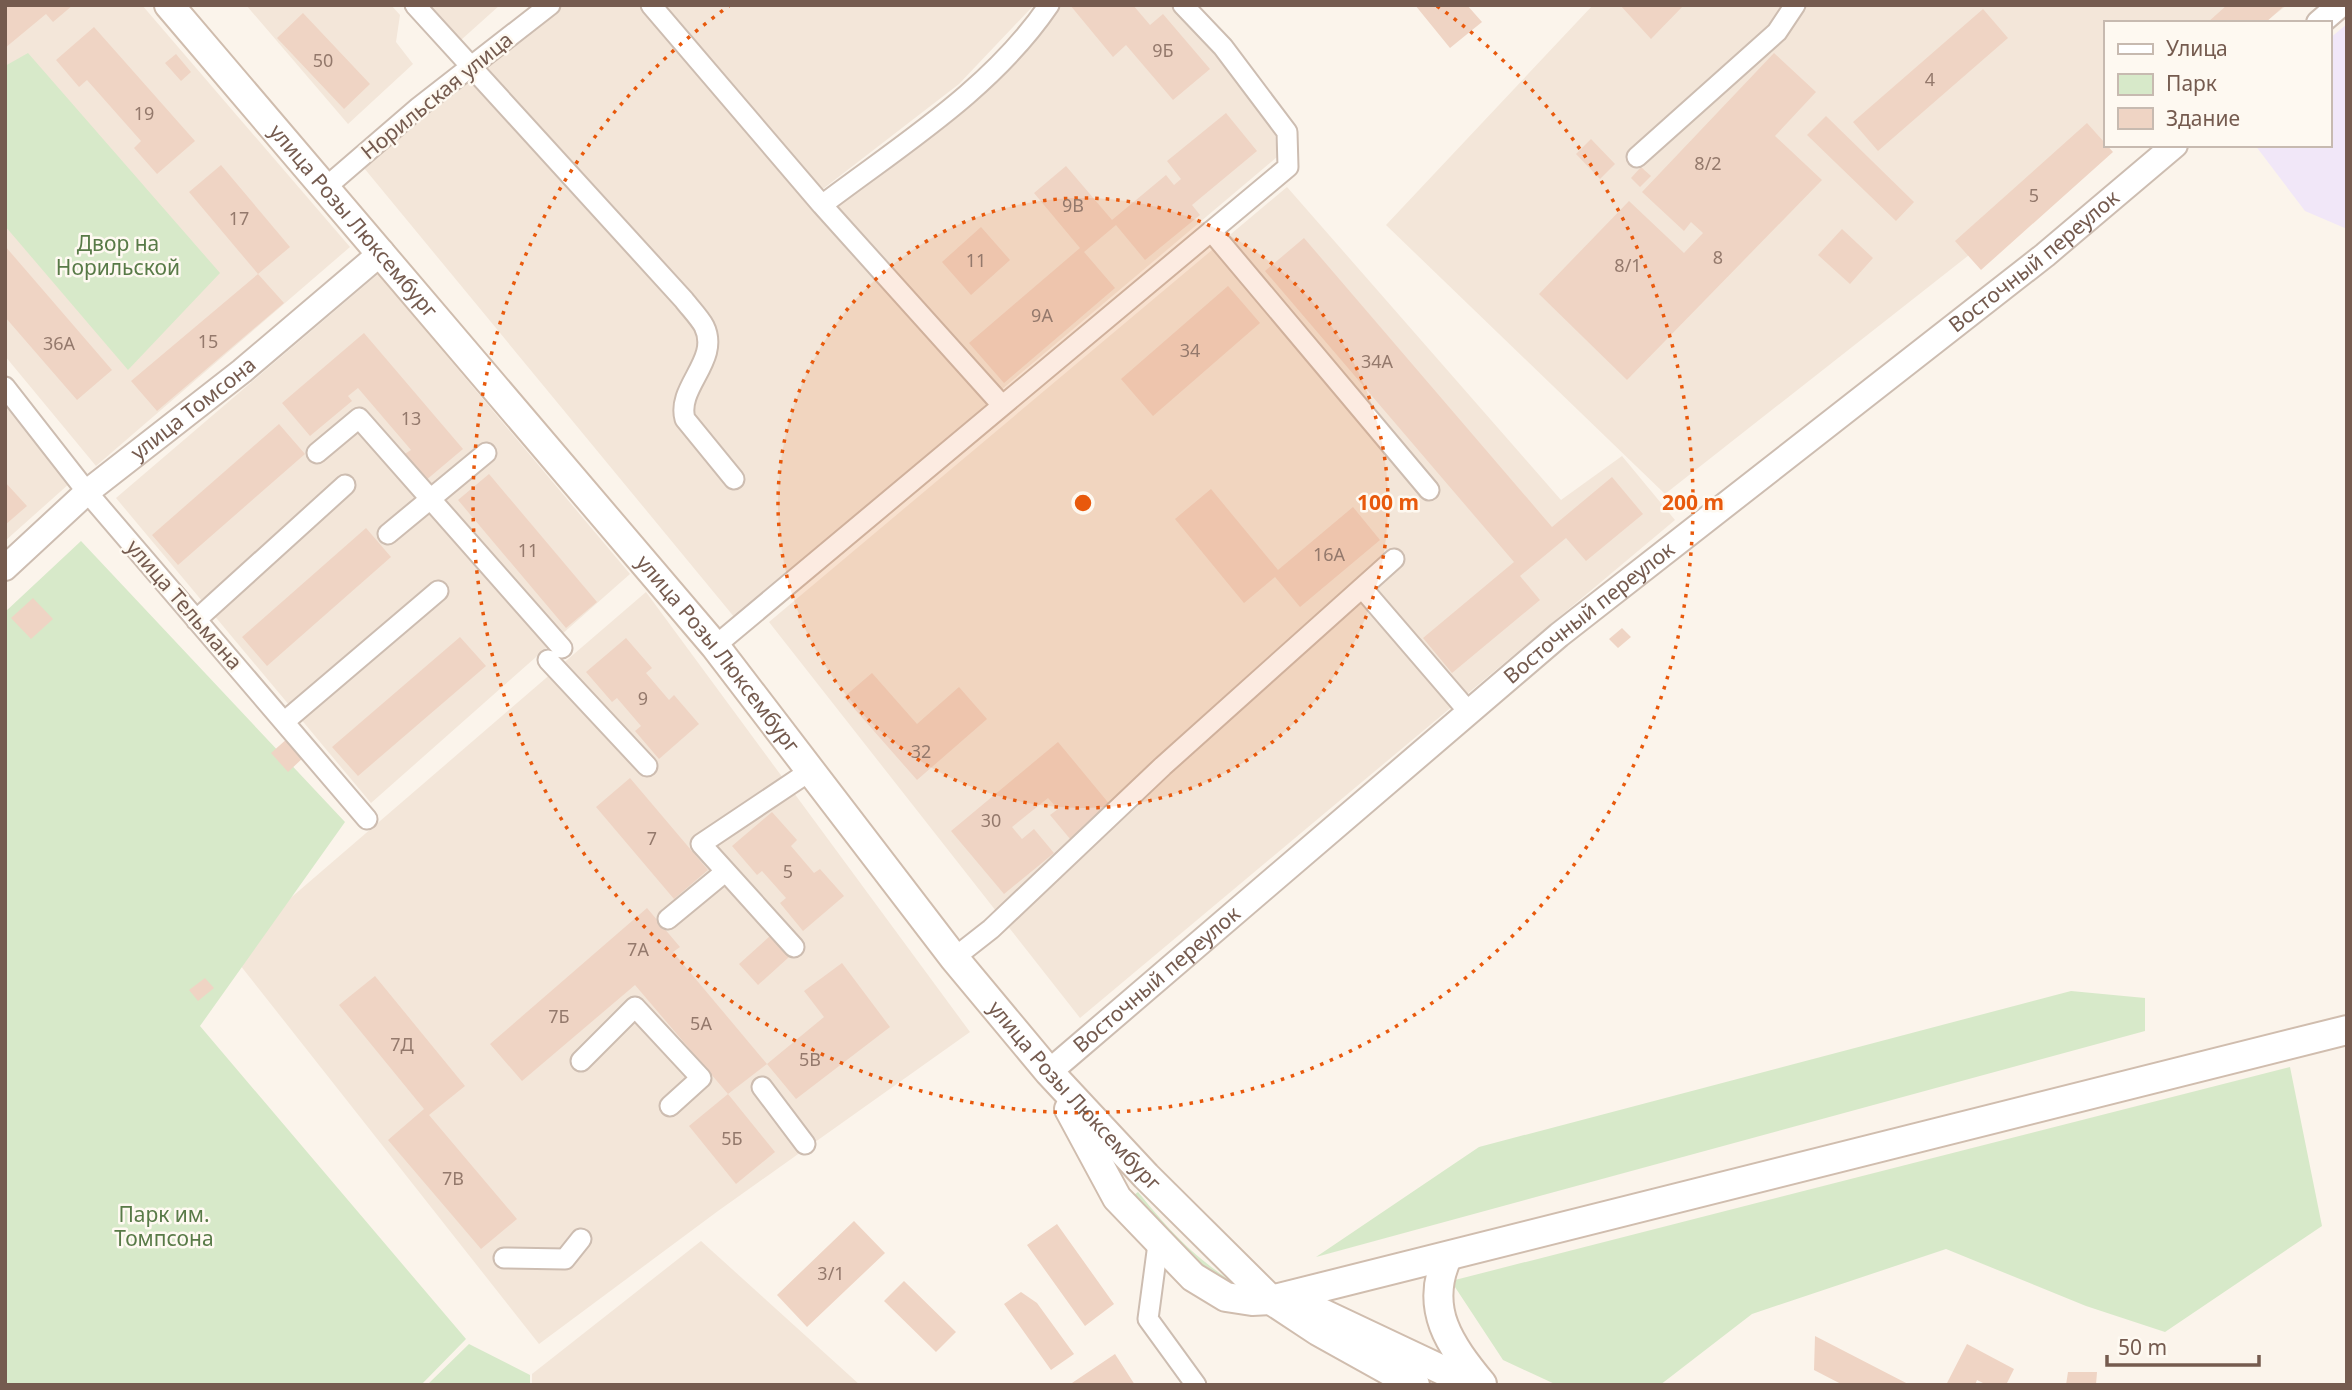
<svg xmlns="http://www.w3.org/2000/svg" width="2352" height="1390" viewBox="0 0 2352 1390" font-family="'Noto Sans',sans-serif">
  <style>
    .residential { fill: #f3e6d9 }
    .education { fill: #f1e7f8 }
    .green { fill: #d7e9c9 }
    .building { fill: #efd4c4 }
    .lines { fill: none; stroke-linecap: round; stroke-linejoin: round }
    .minor-casing { stroke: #cdbdb1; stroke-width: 23 }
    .tertiary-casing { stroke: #cdbdb1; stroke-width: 28 }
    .secondary-casing { stroke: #d0bdae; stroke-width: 32 }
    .minor { stroke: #fff; stroke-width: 19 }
    .tertiary { stroke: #fff; stroke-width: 24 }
    .secondary { stroke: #fff; stroke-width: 28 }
    .ring { fill: none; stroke: #e8590c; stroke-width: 3.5; stroke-dasharray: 3.5 7 }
    .labels { text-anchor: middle; stroke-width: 5; stroke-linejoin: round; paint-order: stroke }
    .number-label { font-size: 18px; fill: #94796c }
    .street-label { font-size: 21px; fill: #755b4f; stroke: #fef9f1 }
    .park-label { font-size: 21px; fill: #587a47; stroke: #fef9f1 }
    .centre { fill: #e8590c; stroke: #fef9f1; stroke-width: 3.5 }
    .ring-label { font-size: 21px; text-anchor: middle; font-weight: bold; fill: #e8590c; stroke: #fef9f1; stroke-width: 5; stroke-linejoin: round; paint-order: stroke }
  </style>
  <rect width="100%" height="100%" fill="#fbf4eb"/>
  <path class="residential" d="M5,5H142L350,247L96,466L5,356Z
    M246,5H391L400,15L396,42L413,64L348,124Z
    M429,5H500L461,40Z
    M559,5H642L993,404L735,618L364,168Z
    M661,5H1034L959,84L819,192Z
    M1057,5H1175L1220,52L1275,131L1277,157L1001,390L837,206L969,106L1039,34Z
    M1593,5H2287L2264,23H2105V145H2109L1665,494L1386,225Z
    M1287,187L1561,500L1622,456L1675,520L1080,1018L769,622Z
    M378,274L630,574L371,803L116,498Z
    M5,406L70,483L5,541Z
    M646,592L970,1032L718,1211L539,1344L229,951Z
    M701,1241L860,1385H532V1374Z"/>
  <path class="education" d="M2347,24V229L2305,211L2255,145H2329V39Z"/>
  <path class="green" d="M28,53L220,273L128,370L5,226V66Z
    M81,541L345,822L200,1026L466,1339L421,1385H5V612Z
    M2071,991L2145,998V1031L1316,1257L1479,1147Z
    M2290,1067L2322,1226L2165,1332L2086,1306L1946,1249L1752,1314L1660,1385H1557L1503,1360L1451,1281Z
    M1138,1192C1173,1235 1196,1259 1243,1289C1193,1275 1164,1234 1131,1197Z
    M469,1344L530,1375V1385H427Z"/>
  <path class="building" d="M5,5H73L53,22L46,14L5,48Z
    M1070,5H1133L1150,25L1163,14L1210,69L1173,100L1126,45L1113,57Z
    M1415,5H1467L1482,22L1450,48Z
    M1620,5H1684L1651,39Z
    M2227,5H2285L2265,23H2207Z
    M1983,9L2008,38L1878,151L1853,122Z
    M303,13L370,84L344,109L277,38Z
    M94,27L195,141L157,174L134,148L141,141L87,80L79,87L56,60Z
    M1774,53L1816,92L1775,136L1822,180L1627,380L1539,294L1629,201L1684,253L1703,233L1691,222L1684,231L1642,192Z
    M176,54L191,72L181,81L165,63Z
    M1226,113L1257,151L1192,205L1200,215L1145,260L1116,225L1084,252L1115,288L1004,383L969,343L1080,248L1034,193L1066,166L1112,220L1166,175L1174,185L1181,179L1167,161Z
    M1826,116L1914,202L1896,221L1807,135Z
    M2087,123L2113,152L1981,270L1955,241Z
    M1591,139L1615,164L1600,179L1576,154Z
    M221,165L290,247L258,274L284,303L157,411L131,381L258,274L189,192Z
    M1641,167L1651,176L1640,187L1631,178Z
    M981,227L1010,260L971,295L942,262Z
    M1842,229L1873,258L1850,284L1818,255Z
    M1304,238L1552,527L1612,477L1643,514L1586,561L1566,538L1520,576L1540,600L1452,673L1423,638L1514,562L1265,271Z
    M5,246L112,370L77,400L5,317Z
    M1228,286L1260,323L1153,416L1121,379Z
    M364,333L463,449L425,481L403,455L411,450L358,388L348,396L352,401L310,436L282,403Z
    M279,424L305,454L178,565L152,535Z
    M489,474L597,602L566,628L458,500Z
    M5,482L27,506L5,525Z
    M1211,489L1278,570L1353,507L1380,540L1300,607L1275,577L1244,603L1175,519Z
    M366,528L391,557L267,666L242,637Z
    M33,598L53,619L31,639L11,618Z
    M1622,628L1631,637L1618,648L1609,639Z
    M460,637L486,666L358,776L332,747Z
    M626,638L652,668L646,673L669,700L674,695L699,724L659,759L635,731L641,726L617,698L612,702L586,672Z
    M872,673L917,724L959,687L987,719L917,780L844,697Z
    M288,738L305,756L288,772L271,753Z
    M1058,742L1111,806L1071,840L1050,815L1058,809L1048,798L1012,827L1022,839L1034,829L1054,853L1004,894L951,831Z
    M630,778L708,870L674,899L596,807Z
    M772,812L797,840L791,846L814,873L820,869L844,896L803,931L780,903L786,898L762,871L757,875L732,846Z
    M647,908L680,947L673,952L767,1064L824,1017L804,991L842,963L890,1027L796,1099L767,1064L728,1094L635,985L522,1081L490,1044Z
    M770,936L789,957L758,985L739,964Z
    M375,976L465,1086L429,1115L517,1219L481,1249L388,1140L424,1109L339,1005Z
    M205,978L214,988L198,1001L189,990Z
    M728,1094L775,1152L736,1184L689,1126Z
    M854,1221L885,1253L807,1327L777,1295Z
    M1057,1224L1114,1304L1085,1326L1027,1245Z
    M904,1281L956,1332L936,1352L884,1301Z
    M1021,1292L1037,1303L1074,1354L1051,1370L1004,1304Z
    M1815,1336L1910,1385H1843L1814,1370Z
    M1967,1344L2014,1369L2006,1385H1987L1977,1380L1975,1385H1946Z
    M1115,1354L1135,1385H1069Z
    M2068,1372H2097L2096,1385H2066Z"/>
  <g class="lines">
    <g class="minor-casing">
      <path id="minor" d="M415,5L684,300C690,308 699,317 704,326C721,360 676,387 685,419L734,479
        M651,5L822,205L1001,404
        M1637,157L1777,32L1795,5
        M325,188L419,107L550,5
        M822,205C901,145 992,89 1049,5
        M1211,231L1429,490
        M5,387L87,492L367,819
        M317,453L359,418L562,648
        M388,534L486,453
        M1363,589L1468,711
        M196,620L345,485
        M715,646L1288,167L1287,132L1223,47L1183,5
        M548,660L647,766
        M284,722L438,591
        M668,919L725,872
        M794,947L701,844L810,771
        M954,958L991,929L1163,766L1394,559
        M581,1061L635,1007L701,1078L670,1106
        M762,1087L805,1144
        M1158,1244L1148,1319L1196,1385
        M504,1258L565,1259L581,1239"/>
    </g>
    <g class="tertiary-casing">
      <g id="tertiary">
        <path d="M2319,23L2340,5"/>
        <path id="s1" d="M5,568L87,492L242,371L382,252"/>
        <path id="s2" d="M1049,1072L1559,635L2045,255L2175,145"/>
      </g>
    </g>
    <g class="secondary-casing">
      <g id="secondary">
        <path id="s3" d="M169,5L715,646L954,958L1049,1072L1146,1176L1271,1300L1318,1331L1415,1385"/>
        <path d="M1069,1109L1117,1198L1193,1277L1226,1297L1252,1301L1271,1300L2347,1030"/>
        <path d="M1447,1258C1424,1309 1450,1345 1482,1384"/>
        <path d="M1311,1308L1474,1385"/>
      </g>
    </g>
    <use href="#minor" class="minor"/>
    <use href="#tertiary" class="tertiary"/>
    <use href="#secondary" class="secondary"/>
  </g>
  <circle cx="1083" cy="503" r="305" fill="#e8590c" fill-opacity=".12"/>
  <g class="ring">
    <circle cx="1083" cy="503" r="305"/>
    <path d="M1437 6A610 610 0 1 1 729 6"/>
  </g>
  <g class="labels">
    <g class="number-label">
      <text x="1163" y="57">9Б</text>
      <text x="323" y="67">50</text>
      <text x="1930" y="86">4</text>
      <text x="144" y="120">19</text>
      <text x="1708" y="170">8/2</text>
      <text x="2034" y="202">5</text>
      <text x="1073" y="212">9В</text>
      <text x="239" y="225">17</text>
      <text x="1718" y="264">8</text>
      <text x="976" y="267">11</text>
      <text x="1628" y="272">8/1</text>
      <text x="1042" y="322">9А</text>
      <text x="208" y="348">15</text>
      <text x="59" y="350">36А</text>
      <text x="1190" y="357">34</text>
      <text x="1377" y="368">34А</text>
      <text x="411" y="425">13</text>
      <text x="528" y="557">11</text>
      <text x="1329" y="561">16А</text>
      <text x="643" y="705">9</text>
      <text x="921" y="758">32</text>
      <text x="991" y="827">30</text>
      <text x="652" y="845">7</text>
      <text x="788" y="878">5</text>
      <text x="638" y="956">7А</text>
      <text x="559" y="1023">7Б</text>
      <text x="701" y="1030">5А</text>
      <text x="402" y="1051">7Д</text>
      <text x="810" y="1066">5В</text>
      <text x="732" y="1145">5Б</text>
      <text x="453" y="1185">7В</text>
      <text x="831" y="1280">3/1</text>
    </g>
    <g class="street-label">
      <text transform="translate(437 96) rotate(-39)" y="7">Норильская улица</text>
      <text dy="7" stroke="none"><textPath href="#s3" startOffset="284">улица Розы Люксембург</textPath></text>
      <text dy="7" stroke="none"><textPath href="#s2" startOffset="1276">Восточный переулок</textPath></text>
      <text dy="7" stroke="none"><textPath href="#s1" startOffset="247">улица Томсона</textPath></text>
      <text transform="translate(184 605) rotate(49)" y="7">улица Тельмана</text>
      <text dy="7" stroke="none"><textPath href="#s2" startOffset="709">Восточный переулок</textPath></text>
      <text dy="7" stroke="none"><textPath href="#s3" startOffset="850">улица Розы Люксембург</textPath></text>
      <text dy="7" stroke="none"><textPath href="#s2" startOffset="142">Восточный переулок</textPath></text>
      <text dy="7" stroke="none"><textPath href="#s3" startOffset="1418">улица Розы Люксембург</textPath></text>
    </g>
    <g class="park-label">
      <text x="118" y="251">Двор на<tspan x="118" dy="24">Норильской</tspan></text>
      <text x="164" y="1222">Парк им.<tspan x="164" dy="24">Томпсона</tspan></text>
    </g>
  </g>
  <circle cx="1083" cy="503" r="10" class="centre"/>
  <g class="ring-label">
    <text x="1388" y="510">100 m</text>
    <text x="1693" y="510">200 m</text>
  </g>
  <rect width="2352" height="1390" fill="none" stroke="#755b4f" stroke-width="14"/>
  <rect x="2104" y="21" width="228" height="126" fill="#fef9f1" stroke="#c7bab0" stroke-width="2"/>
  <rect x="2118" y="44" width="35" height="10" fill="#ffffff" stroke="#c7bab0" stroke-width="2"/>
  <text x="2166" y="56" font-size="21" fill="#755b4f">Улица</text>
  <rect x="2118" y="74" width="35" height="21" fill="#d7e9c9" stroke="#c7bab0" stroke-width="2"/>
  <text x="2166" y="91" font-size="21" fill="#755b4f">Парк</text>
  <rect x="2118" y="108" width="35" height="21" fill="#efd4c4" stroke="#c7bab0" stroke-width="2"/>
  <text x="2166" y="126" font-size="21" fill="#755b4f">Здание</text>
  <path d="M2107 1355v10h152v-10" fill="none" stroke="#755b4f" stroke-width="3.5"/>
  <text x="2118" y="1355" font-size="21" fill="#755b4f" stroke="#fef9f1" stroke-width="5" paint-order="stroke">50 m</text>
</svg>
